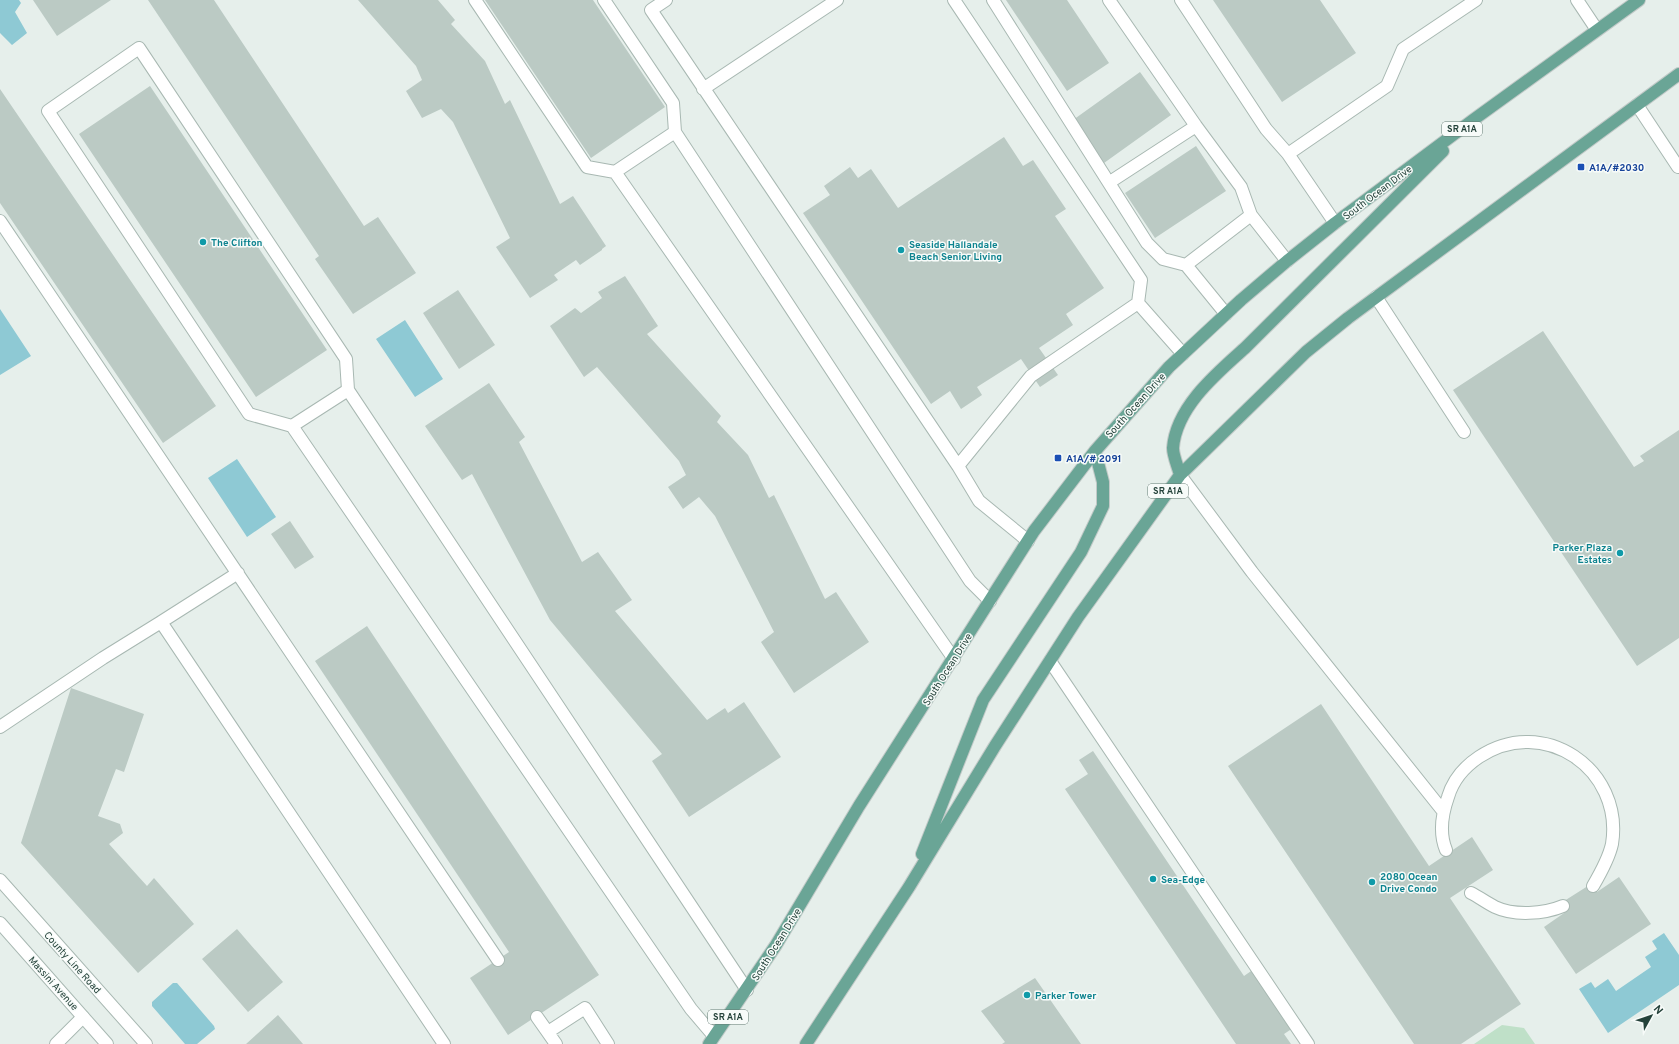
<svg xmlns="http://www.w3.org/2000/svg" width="1679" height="1044" viewBox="0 0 1679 1044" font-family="Overpass,sans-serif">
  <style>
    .green { fill: #bfe0c8 }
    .water { fill: #8ec9d4 }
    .building { fill: #bbcac4 }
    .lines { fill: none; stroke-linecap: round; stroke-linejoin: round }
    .service-casing { stroke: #a8b8b2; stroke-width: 14 }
    .minor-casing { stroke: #a8b8b2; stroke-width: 14 }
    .primary-casing { stroke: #c2cac8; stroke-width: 14 }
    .service { stroke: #fff; stroke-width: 12 }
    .minor { stroke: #fff; stroke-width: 12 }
    .primary { stroke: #6aa596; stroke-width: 12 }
    .transit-dot { fill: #1a4fb4; stroke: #f7fbf9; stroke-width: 1.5 }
    .culture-dot { fill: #0f9aa8; stroke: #f7fbf9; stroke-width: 1.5 }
    .labels { text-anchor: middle; stroke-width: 3; stroke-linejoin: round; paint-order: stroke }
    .shield { fill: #f7fbf9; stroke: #637a73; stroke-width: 1 }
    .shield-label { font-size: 9px; font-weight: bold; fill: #24423a }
    .transit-label { font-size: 10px; font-weight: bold; fill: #164399; stroke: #f7fbf9; text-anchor: start }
    .street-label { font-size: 10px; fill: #24423a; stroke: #f7fbf9 }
    .culture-label { font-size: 10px; font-weight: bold; fill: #0d838f; stroke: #f7fbf9; text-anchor: start }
  </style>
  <rect width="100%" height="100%" fill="#e6efeb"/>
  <path class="green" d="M1502,1025L1524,1028L1535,1044H1474Z"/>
  <path class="water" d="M0,0H19L21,3L15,12L27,33L12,45L0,33Z
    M0,309L31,356L0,375Z
    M405,320L443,379L415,397L376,339Z
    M237,459L276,517L247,537L208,478Z
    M1664,933L1679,955V985L1608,1033L1579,989L1591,982L1595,988L1608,979L1616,991L1651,967L1645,957L1657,949L1652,941Z
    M173,983H177L214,1026L215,1029L197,1044H185L152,1006V1002Z"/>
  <path class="building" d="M33,0H111L57,36Z
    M148,0H214L364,226L378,217L416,273L353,314L315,259L319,256Z
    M358,0H438L455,20L451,24L485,61L505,104L510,100L560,204L573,196L606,246L602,249V250L580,265L576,260L554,275L558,280L530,298L496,247L510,238L453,122L441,109L422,118L406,91L422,80L416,66Z
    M485,0H593L665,107L591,158Z
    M1006,0H1067L1109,63L1067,91Z
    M1213,0H1320L1356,53L1282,102Z
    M1140,72L1171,115L1104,163L1073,120Z
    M150,86L327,350L256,397L79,134Z
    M0,89L216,406L163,443L0,203Z
    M1004,137L1023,166L1033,160L1066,209L1055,216L1104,288L1066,314L1073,325L1039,348L1058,375L1040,387L1021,359L977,387L982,395L961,409L950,391L931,404L803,213L830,195L824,186L850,167L858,178L871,169L898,208Z
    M1196,146L1226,191L1155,238L1125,193Z
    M625,276L658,326L647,334L721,416L717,422L748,455L769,498L774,495L825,599L836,592L869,642L794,693L761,642L774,632L715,516L699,497L683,509L668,487L686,475L679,461L597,367L584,377L550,326L575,308L581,313L602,298L598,292Z
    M458,290L495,345L459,369L423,313Z
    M1543,331L1634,467L1644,461L1640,456L1679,430V638L1637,666L1453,390Z
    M489,383L525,437L519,442L582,562L598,552L632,600L615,611L707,720L725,708L728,713L744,702L781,757L689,817L652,761L662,754L550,620L472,474L462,480L425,426Z
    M290,521L314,557L295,569L271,534Z
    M367,626L599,975L508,1035L470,978L509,952L315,661Z
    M71,688L144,714L124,772L116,769L98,816L120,824L123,833L109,844L147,886L154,878L194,924L138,973L21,843Z
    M1321,704L1429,866L1472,837L1493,870L1450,898L1521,1004L1461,1044H1414L1228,766Z
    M1093,751L1244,976L1254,969L1293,1028L1284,1034L1291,1044H1236L1065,789L1088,774L1079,760Z
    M1619,877L1651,924L1576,974L1544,927L1567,911L1561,903L1591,884L1597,892Z
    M237,929L283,982L248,1012L202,959Z
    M1035,978L1081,1044H1002L1005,1042L981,1011Z
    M278,1015L303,1044H246Z"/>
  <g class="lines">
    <g class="service-casing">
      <path id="service" d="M475,0L587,167L615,172
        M604,0L673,103L675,132
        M666,0L651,10L958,466
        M954,0L1141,280L1138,303L1031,376L958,466L979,501L1028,541
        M1181,0L1266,129L1288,154
        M1577,0L1597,30
        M703,89L837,0
        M1637,105L1678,167
        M0,221L498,960
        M1335,223L1288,154L1387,86L1403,49L1476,0
        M1376,297L1464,432
        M1138,303L1183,354
        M292,426L249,414L48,111L139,48L346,359L348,390
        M1180,475L1252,572L1443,811
        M238,573L161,622L444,1044
        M954,659L615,172L675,132L970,581L990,601
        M1050,661L1308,1044
        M0,727L103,658L161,622
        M1446,850C1439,833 1442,814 1448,797C1453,780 1464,767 1479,757C1543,714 1624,769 1612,844C1609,858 1600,874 1593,886
        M1471,893C1479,897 1487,903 1495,907C1514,916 1544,914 1563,906
        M537,1017L556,1044
        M548,1032L585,1008L608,1044
        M714,1036L691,1009L292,426L348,390L747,990
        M56,1044L83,1017"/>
    </g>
    <g class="minor-casing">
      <path id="minor" d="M993,0L1147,243L1163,259L1186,265L1226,314
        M1109,0L1196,126L1241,187L1251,215L1287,261
        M1110,182L1196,126
        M1186,265L1251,215
        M0,880L146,1044
        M0,923L107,1044"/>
    </g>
    <g class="primary-casing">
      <path id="primary" d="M1180,475C1178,467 1173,456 1173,448C1176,407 1217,373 1245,348L1443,151
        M922,854L983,700L1081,552L1103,506V482L1095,451
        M709,1044L776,945L859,806L1034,531L1095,451L1169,367L1241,300L1287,261L1335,223L1473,120L1639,0
        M806,1044L909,887L995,746L1078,617L1180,475L1306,352L1348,318L1679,74"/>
    </g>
    <use href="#service" class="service"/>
    <use href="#minor" class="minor"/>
    <use href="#primary" class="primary"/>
  </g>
  <g class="transit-dot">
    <rect x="1577" y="163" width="8" height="8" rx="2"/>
    <rect x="1054" y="454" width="8" height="8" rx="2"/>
  </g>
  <g class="culture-dot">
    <circle cx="203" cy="242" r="4"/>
    <circle cx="901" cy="250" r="4"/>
    <circle cx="1620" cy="553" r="4"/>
    <circle cx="1153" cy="879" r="4"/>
    <circle cx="1372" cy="882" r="4"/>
    <circle cx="1027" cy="995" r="4"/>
  </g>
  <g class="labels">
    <g class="shield">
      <rect x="1442" y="122" width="40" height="14" rx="3"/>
      <rect x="1148" y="484" width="40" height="14" rx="3"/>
      <rect x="708" y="1010" width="40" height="14" rx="3"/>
    </g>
    <g class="shield-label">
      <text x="1462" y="132">SR A1A</text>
      <text x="1168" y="494">SR A1A</text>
      <text x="728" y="1020">SR A1A</text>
    </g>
    <g class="transit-label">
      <text x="1589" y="171">A1A/#2030</text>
      <text x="1066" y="462">A1A/# 2091</text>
    </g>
    <g class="street-label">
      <text transform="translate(1377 192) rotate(-37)" y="4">South Ocean Drive</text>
      <text transform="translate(1135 405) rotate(-48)" y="4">South Ocean Drive</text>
      <text transform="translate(947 669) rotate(-58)" y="4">South Ocean Drive</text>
      <text transform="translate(776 944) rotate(-58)" y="4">South Ocean Drive</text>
      <text transform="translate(73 962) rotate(48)" y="4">County Line Road</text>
      <text transform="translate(54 983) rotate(48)" y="4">Massini Avenue</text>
    </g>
    <g class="culture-label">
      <text x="211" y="246">The Clifton</text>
      <text x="909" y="248">Seaside Hallandale<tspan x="909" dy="12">Beach Senior Living</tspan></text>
      <text x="1612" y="551" text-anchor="end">Parker Plaza<tspan x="1612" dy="12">Estates</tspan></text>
      <text x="1380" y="880">2080 Ocean<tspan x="1380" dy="12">Drive Condo</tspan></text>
      <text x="1161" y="883">Sea-Edge</text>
      <text x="1035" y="999">Parker Tower</text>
    </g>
  </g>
  <g transform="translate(1651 1016) rotate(50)" stroke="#f7fbf9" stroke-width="3" paint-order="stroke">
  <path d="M0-3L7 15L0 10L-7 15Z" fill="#24423a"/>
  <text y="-6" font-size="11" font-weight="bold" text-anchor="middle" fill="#24423a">N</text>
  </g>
</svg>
